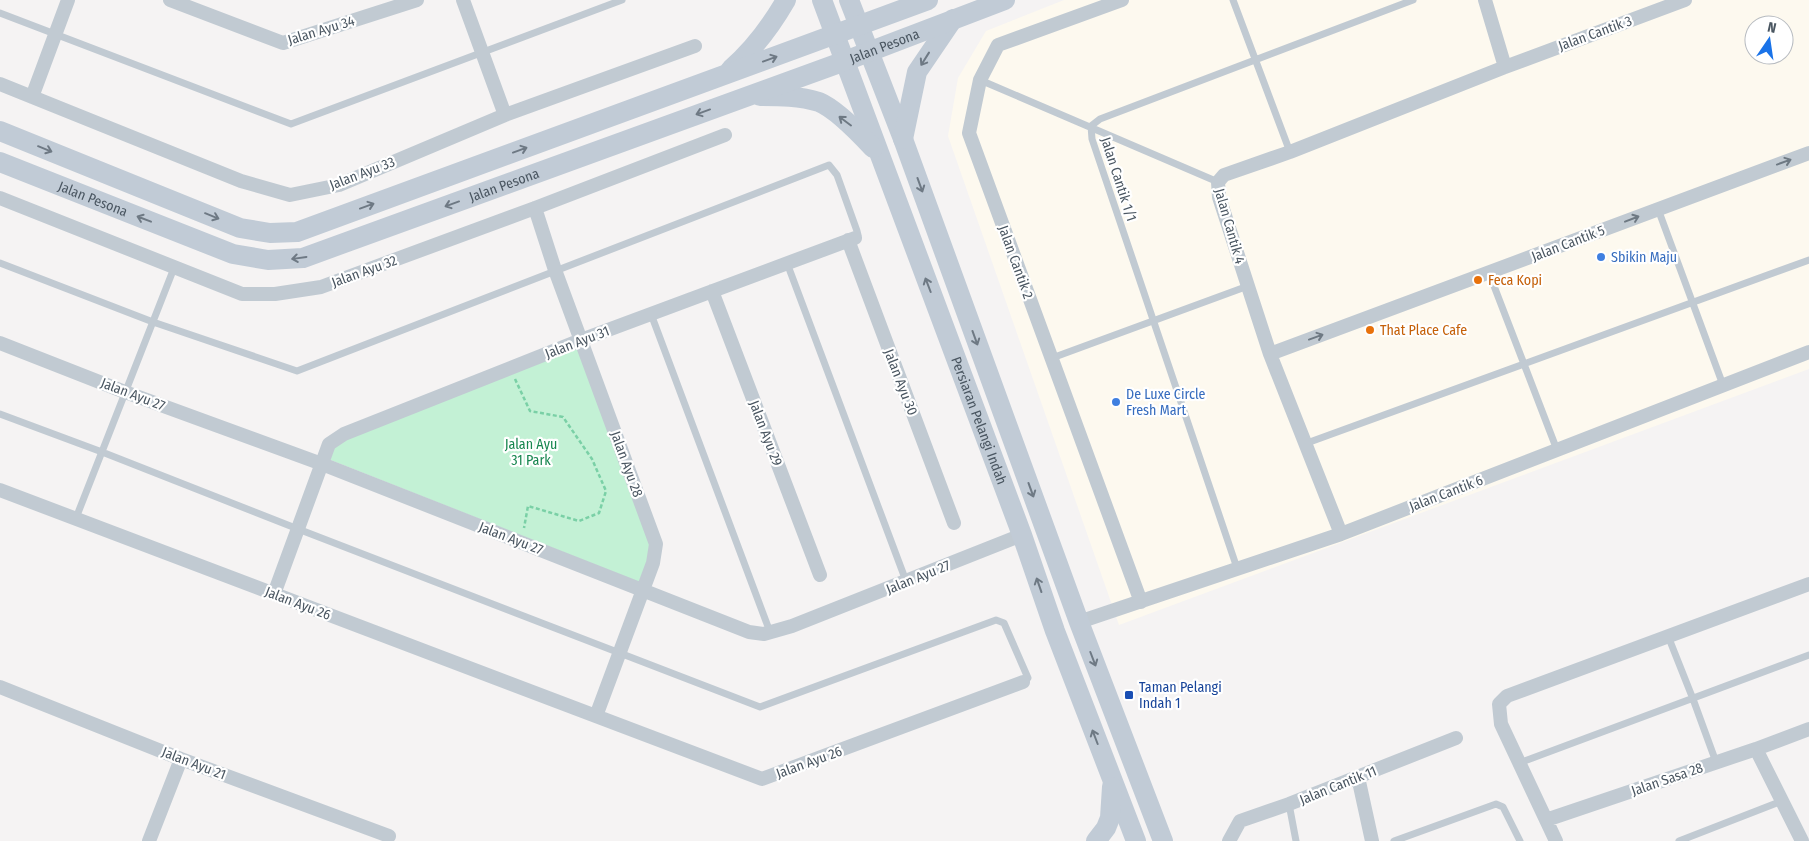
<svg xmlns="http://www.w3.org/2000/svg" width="1809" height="841" viewBox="0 0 1809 841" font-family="'Fira Sans Condensed',sans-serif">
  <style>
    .commercial { fill: #fdf9ef; fill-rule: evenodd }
    .green { fill: #c3f1d5 }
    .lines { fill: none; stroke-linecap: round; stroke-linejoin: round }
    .path { stroke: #7ad0a6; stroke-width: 2.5; stroke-dasharray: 4 2.5; stroke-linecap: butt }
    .lane { stroke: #c1cad2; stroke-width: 7 }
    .street { stroke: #c1cad2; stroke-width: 14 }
    .secondary { stroke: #c1cbd6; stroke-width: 20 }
    .oneway { stroke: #6e7984 }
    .oneway2 { stroke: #6e7983 }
    .shop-dot { fill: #3f7fe0; stroke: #fff; stroke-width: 2 }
    .food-dot { fill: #e8710a; stroke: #fff; stroke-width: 2 }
    .transit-dot { fill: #1a4fb4; stroke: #fff; stroke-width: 2 }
    .labels { text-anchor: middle; stroke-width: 4.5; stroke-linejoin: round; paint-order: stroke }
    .street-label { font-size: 14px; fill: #4a5661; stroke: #fff }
    .shop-label { font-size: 14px; fill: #366cbe; stroke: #fff; text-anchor: start }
    .food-label { font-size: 14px; fill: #c56008; stroke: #fff; text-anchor: start }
    .park-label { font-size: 14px; fill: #17864f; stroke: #fff }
    .transit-label { font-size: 14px; fill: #164399; stroke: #fff; text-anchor: start }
  </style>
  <rect width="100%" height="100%" fill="#f5f3f3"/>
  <path class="commercial" d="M1064,0H1809V369L1119,625L948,136L958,78L986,31ZM1754,25H1784V55H1754Z"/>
  <path class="green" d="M578,347L650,541L647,561L639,582L328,459L332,448L347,439Z"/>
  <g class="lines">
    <path class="path" d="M515,379L530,411L563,417L592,459L606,491L599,513L579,521L528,506L524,528"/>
    <path class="lane" d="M1233,0L1290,152
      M0,13L291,124L622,0
      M980,80L1218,182
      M1658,209L1723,385
      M0,263L153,322L297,371L829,165L837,175L857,231L858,235L855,237
      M787,263L906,581
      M1489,273L1557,450
      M651,314L770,632
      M1052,358L1248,286
      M0,414L102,452L298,529L760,707L996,620L1004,623L1028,678L1024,682
      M1307,443L1809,260
      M76,518L174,268
      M1237,568L1092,139L1091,126L1100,119L1413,0
      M1668,636L1693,699L1716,762
      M1519,763L1809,655
      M1289,804L1296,841
      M1394,841L1496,804L1503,807L1520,841
      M1679,841L1782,801"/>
    <path class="street" d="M170,0L283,43L417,0
      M463,0L505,115
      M1122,0L998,45L980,80L969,133L1141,602
      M1485,0L1505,67
      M0,84L241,181L290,195L339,185L505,115L695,46
      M32,97L68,0
      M0,198L242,294H275L321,287L535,208L725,135
      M535,208L555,270L656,544L653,563L596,716
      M848,240L954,523
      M712,291L820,575
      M0,343L125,392L322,464L749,632L764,634L792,626L1022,535
      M1270,354L1809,153
      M0,490L762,779L1023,682
      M1341,534L1270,354L1219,197L1218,182L1224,175L1290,152L1505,67L1685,0
      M274,594L329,444L344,434L581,340L855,238
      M1079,622L1341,534L1809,352
      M0,687L181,759L389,836
      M1756,749L1802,841
      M1358,777L1372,841
      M1546,820L1756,749L1809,729
      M149,841L181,759
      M1229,841L1240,821L1289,804L1456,738
      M1556,841L1501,724L1499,704L1507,696L1809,584"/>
    <g class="secondary">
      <path id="s1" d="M822,0L1022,535L1055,631L1136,841"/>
      <path d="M849,0L903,139L1079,622L1163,841"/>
      <path d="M731,69C754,49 771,26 786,0"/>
      <path d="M760,96C779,96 800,96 819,102C836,109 860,134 873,148"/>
      <path d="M0,131L240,228L270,233L297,232L928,0"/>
      <path d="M903,139L917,72L953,19"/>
      <path id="s2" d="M0,162L233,254L268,260L303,258L845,61L1005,0"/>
      <path d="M1096,841L1106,828L1110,818L1112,787"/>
    </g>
  </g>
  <defs><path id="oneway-shaft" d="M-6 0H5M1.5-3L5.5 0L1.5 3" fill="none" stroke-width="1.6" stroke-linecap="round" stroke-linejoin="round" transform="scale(1.25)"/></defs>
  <g class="oneway">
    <use href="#oneway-shaft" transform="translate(770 59) rotate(-20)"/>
    <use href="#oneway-shaft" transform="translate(925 59) rotate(122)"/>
    <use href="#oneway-shaft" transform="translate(703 112) rotate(160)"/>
    <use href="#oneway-shaft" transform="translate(845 121) rotate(-143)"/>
    <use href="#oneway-shaft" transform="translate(45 149) rotate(22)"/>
    <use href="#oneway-shaft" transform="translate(520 150) rotate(-20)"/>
    <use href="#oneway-shaft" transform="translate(920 185) rotate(70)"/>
    <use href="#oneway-shaft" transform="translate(452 204) rotate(160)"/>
    <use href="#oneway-shaft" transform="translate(367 206) rotate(-20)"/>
    <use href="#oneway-shaft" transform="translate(212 216) rotate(22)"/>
    <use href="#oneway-shaft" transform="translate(144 219) rotate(-159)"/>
    <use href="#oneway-shaft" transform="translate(299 258) rotate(172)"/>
    <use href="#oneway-shaft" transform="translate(928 285) rotate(-111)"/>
    <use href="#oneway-shaft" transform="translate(975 338) rotate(70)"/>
    <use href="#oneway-shaft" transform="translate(1031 490) rotate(70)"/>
    <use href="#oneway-shaft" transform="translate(1039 585) rotate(-109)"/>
    <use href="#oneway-shaft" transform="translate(1093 659) rotate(69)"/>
    <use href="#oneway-shaft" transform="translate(1095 737) rotate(-111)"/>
  </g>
  <g class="oneway2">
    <use href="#oneway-shaft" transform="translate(1784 162) rotate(-20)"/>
    <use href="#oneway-shaft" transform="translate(1632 219) rotate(-21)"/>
    <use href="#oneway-shaft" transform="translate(1316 337) rotate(-20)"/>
  </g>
  <g class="shop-dot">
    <circle cx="1601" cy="257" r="5"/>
    <circle cx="1116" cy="402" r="5"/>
  </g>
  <g class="food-dot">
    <circle cx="1478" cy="280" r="5"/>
    <circle cx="1370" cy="330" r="5"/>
  </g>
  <rect class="transit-dot" x="1124" y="690" width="10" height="10" rx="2.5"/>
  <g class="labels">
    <g class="street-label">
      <text transform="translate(321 30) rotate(-17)" y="5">Jalan Ayu 34</text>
      <text transform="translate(1595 33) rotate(-20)" y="5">Jalan Cantik 3</text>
      <text dy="5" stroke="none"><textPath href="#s2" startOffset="940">Jalan Pesona</textPath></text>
      <text transform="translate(362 173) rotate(-21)" y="5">Jalan Ayu 33</text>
      <text transform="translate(1119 179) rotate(72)" y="5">Jalan Cantik 1/1</text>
      <text dy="5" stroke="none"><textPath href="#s2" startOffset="535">Jalan Pesona</textPath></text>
      <text dy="5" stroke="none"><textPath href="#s2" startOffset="100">Jalan Pesona</textPath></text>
      <text transform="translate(1230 226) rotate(74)" y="5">Jalan Cantik 4</text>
      <text transform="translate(1568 243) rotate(-21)" y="5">Jalan Cantik 5</text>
      <text transform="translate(1016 262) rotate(70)" y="5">Jalan Cantik 2</text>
      <text transform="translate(364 271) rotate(-20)" y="5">Jalan Ayu 32</text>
      <text transform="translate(577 342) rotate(-21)" y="5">Jalan Ayu 31</text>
      <text transform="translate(901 382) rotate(69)" y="5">Jalan Ayu 30</text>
      <text transform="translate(133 394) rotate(21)" y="5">Jalan Ayu 27</text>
      <text dy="5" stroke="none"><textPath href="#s1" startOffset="449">Persiaran Pelangi Indah</textPath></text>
      <text transform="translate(766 433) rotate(69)" y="5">Jalan Ayu 29</text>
      <text transform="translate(627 464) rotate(70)" y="5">Jalan Ayu 28</text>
      <text transform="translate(1446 493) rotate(-21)" y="5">Jalan Cantik 6</text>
      <text transform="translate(511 538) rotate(21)" y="5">Jalan Ayu 27</text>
      <text transform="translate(918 577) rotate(-22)" y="5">Jalan Ayu 27</text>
      <text transform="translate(298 603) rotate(21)" y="5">Jalan Ayu 26</text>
      <text transform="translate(809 762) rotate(-20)" y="5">Jalan Ayu 26</text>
      <text transform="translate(194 763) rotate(21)" y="5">Jalan Ayu 21</text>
      <text transform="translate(1667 779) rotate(-19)" y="5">Jalan Sasa 28</text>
      <text transform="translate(1338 785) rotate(-22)" y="5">Jalan Cantik 11</text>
    </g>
    <g class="shop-label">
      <text x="1611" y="262">Sbikin Maju</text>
      <text x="1126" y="399">De Luxe Circle<tspan x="1126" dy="16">Fresh Mart</tspan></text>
    </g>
    <g class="food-label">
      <text x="1488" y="285">Feca Kopi</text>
      <text x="1380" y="335">That Place Cafe</text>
    </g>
    <g class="park-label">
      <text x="531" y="449">Jalan Ayu<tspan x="531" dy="16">31 Park</tspan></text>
    </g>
    <g class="transit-label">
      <text x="1139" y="692">Taman Pelangi<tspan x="1139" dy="16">Indah 1</tspan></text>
    </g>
  </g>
  <g transform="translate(1769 40) rotate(13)"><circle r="24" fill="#ffffff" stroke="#b7bbc0"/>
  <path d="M0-4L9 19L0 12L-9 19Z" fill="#1a73e8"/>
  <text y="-8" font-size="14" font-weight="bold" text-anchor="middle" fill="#4a5661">N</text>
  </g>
</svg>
